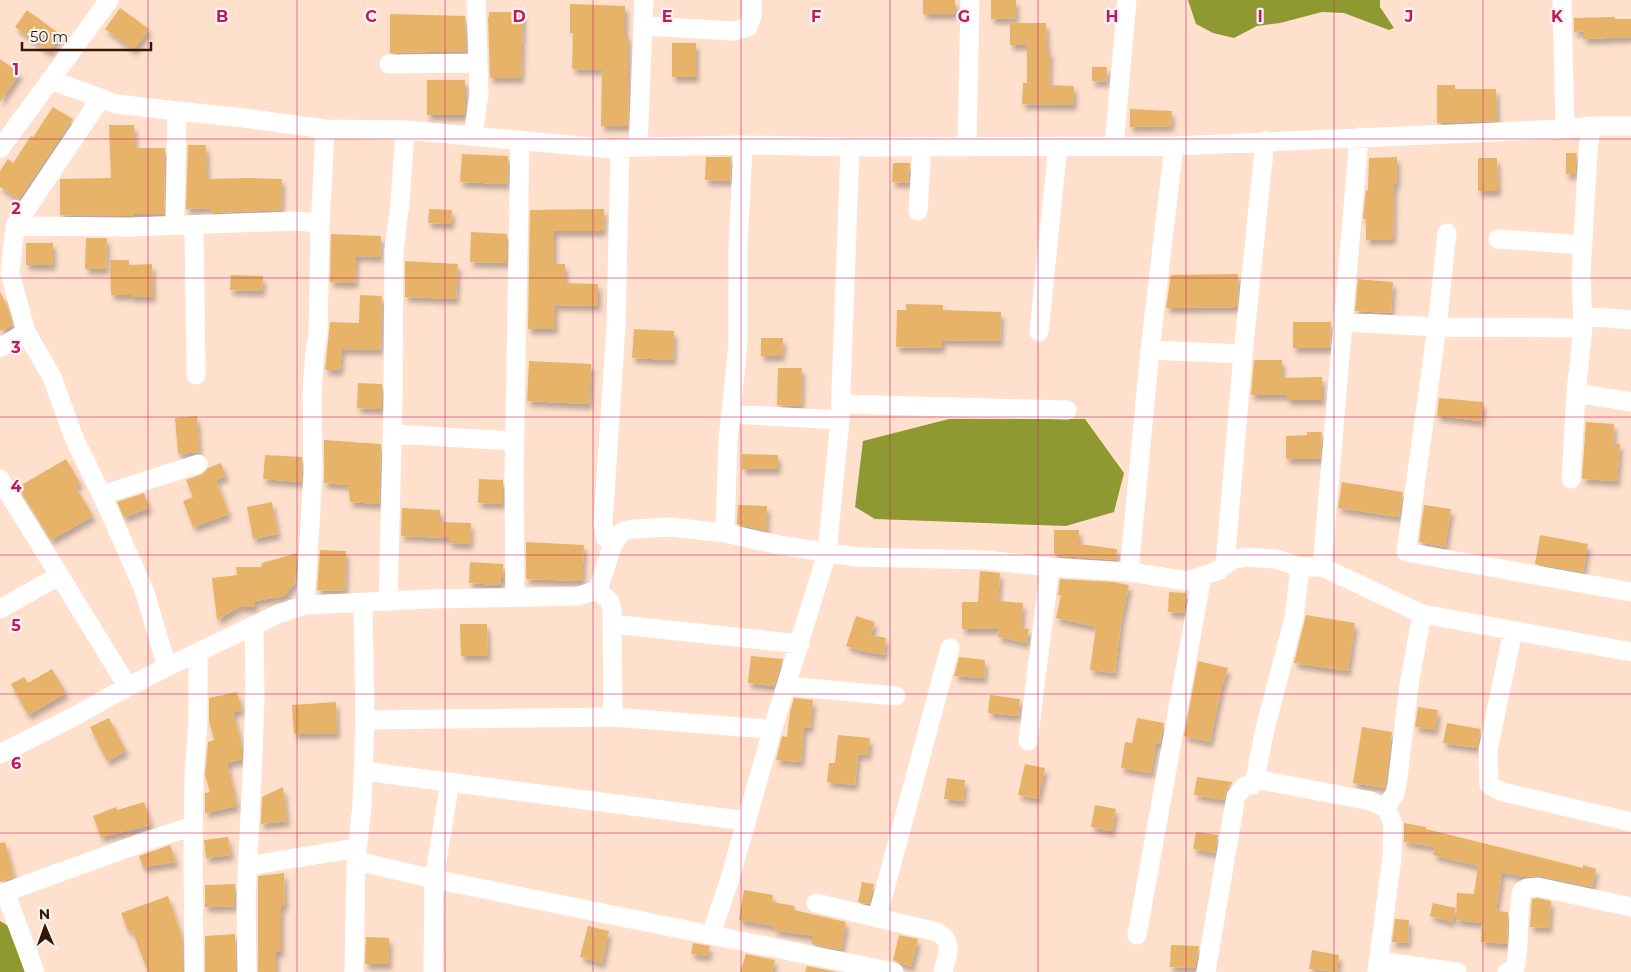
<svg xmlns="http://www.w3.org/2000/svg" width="1631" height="972" viewBox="0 0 1631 972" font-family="Montserrat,sans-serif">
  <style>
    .water { fill: #8e9932 }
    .building { fill: #e6b368; filter: url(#shadow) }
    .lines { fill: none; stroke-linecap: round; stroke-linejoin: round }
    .street { stroke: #fff; stroke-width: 19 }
    .grid { fill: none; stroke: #c2185b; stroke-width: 1; stroke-opacity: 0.55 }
    .grid-label { font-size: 16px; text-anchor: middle; font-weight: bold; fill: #c2185b; stroke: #f4f4f4; stroke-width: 4.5; stroke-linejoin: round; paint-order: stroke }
  </style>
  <defs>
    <filter id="shadow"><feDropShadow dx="3" dy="5.5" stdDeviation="2.5" flood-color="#0004"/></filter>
  </defs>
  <rect width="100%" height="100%" fill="#ffe0cc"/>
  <path class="water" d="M1188,0H1380V7L1394,28L1389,30L1344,13L1322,12L1280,23L1257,26L1234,38L1213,33L1196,24Z
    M949,419H1085L1124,473L1114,512L1066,526L875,519L855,507L863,441Z
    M0,921L10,927L25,972H0Z"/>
  <path class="building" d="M923,0H955V14H923Z
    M991,0H1016V18L991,19Z
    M570,4L625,6V36H628V84H629L628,126H601L602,70L572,69L573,33H570Z
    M120,8L149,29L134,50L105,29Z
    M27,10L61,35L49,52L15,27Z
    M489,12H523L521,78H490L488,17H489Z
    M390,14L465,16L466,51L390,53Z
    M1615,17V19H1631V37L1583,39V31L1574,32V18Z
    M1010,23H1046L1047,51H1050L1049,85L1074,86V105L1022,104L1023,83H1027V45H1010Z
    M672,43H696V77H672Z
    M0,59L20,73L0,102Z
    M1092,67H1107L1106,82L1092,81Z
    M427,80H465V115H427Z
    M1437,85H1455V89H1496L1497,121L1437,123Z
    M53,107L73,119L19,199L0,187V171L8,159L13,163L31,136L33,137Z
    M1130,109L1172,111L1171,126L1130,127Z
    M109,125H134L135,148H165L164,214H134V216H131L60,215V179L111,178Z
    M188,145H206L207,179L248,178L282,179L281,210L210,213V208L186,209Z
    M1566,153H1577L1575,174H1566Z
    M462,154L508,156L507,184L460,182Z
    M706,157H731L730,181L705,180Z
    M1397,157V184H1394L1393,239L1366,240V219H1363L1366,190H1368L1369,158Z
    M1478,158H1497L1498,191H1478Z
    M893,163H910L908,183L892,182Z
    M429,209L452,210L451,224L428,223Z
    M604,209L603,231H554V264H565V283L598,284V306L555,305V329H528L530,210Z
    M471,232L507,234V263L470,262Z
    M331,234L381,236L380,257L356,256L355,283L330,282Z
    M86,238H107L106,269H85Z
    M26,243H53V265H26Z
    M110,260H129V265L152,264L153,297H131V295H111Z
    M405,261L458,264L456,299L405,297Z
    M1238,274L1237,307L1166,308L1171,275Z
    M231,275L263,276L262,291L230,290Z
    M1358,279L1393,282L1391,313L1355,311Z
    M0,291L8,308L13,325L0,331Z
    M360,295L382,296L380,350L342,349L340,370H325L330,322L359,323Z
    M906,304L943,305V310L1001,312L1000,341L942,340V348L896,347L897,310H906Z
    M1293,322H1331L1330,348H1293Z
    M634,329L674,331L673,360L632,358Z
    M761,338H783L782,356H761Z
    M1254,360H1282V378L1322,377V400H1287V395H1251Z
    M529,361L591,364L589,404L527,401Z
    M778,368H802L801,406L777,405Z
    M358,383L382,384V409L357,408Z
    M1439,398L1483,402L1481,421L1437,416Z
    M197,416L199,452L178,454L175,418Z
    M1586,422L1614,424L1613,443L1620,444L1617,481L1582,479Z
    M1307,432H1322L1320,459H1286V436L1307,435Z
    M324,440L381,444L379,504L350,502L348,485L324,483Z
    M742,454L778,455V469H742Z
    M265,455L302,457L301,482L263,479Z
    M66,459L80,483L75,486L93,516L51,540L18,487Z
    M221,463L226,476L216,480L229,514L193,527L183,501L193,497L186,480L202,474L208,468Z
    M479,479L503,480V504L478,503Z
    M1342,482L1403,492L1399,517L1338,508Z
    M144,493L149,508L124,517L117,502Z
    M272,502L278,534L253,539L247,507Z
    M738,505L767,506L766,531L737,524Z
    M1424,505L1451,509L1445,547L1419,542Z
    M402,508L440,510V522L471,523L470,544L449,543V538L401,536Z
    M1054,530H1079V544L1117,549L1116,560L1061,556V555L1054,554Z
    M1540,535L1588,544L1583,572L1535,564Z
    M526,542L584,545L582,581L526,579Z
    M320,550L346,551L345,591L317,590Z
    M297,553L295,583L284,596L255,601V607H239L217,620L212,578L237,575L236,567H261L262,563Z
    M470,562L503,564L504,578H501L500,585L469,583Z
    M980,571L1000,573L998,601L1023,603L1021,628L1029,629L1026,643L998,637L999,629H962V602H978Z
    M1060,579L1113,582L1129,585L1121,623L1115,673L1090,670L1096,627L1056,618L1061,595H1058Z
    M1169,592L1186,593L1184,613L1168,612Z
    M1306,615L1355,623L1348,671L1294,663Z
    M856,616L875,622L871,635L886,638L884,655L863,651L846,646Z
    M460,624H487L488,656H461Z
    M751,656L783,659L774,686L748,683Z
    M959,657L985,660L984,678L954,676Z
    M1198,661L1228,668L1221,690L1210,742L1184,736Z
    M52,669L66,693L28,715L11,684L24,677L28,683Z
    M237,692L242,710L233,712L242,747V759L227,763L237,806L205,813V793L210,792L205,775L208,742L214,740L209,721V698Z
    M990,695L1020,699L1018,716L988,713Z
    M794,698L813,700L810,728L804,727L801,762L776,760L782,736L787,737L790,712Z
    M336,702L337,733L294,734L292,705Z
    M1418,707L1438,710L1435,730L1415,727Z
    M109,718L126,751L107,761L90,727Z
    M1137,718L1164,723L1160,744L1156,743L1151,773L1121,768L1125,742L1132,743Z
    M1447,723L1481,729L1477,748L1443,743Z
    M1362,727L1392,732L1385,788L1353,783Z
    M838,735L870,738L868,755L858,754L855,785L827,782L829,763H835Z
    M1025,764L1045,768L1038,799L1018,795Z
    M1197,777L1232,782V783L1227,789L1224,800L1194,795Z
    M947,778L965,780L963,801L944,799Z
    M283,787L287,821L261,824L262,797Z
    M144,802L151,825L101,837L93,816L116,807L117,810Z
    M1095,805L1116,809L1112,831L1091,827Z
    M1404,823L1426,827V829L1583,868V865L1596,869L1592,887L1540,876L1524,877L1502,872L1496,911L1508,912L1507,944L1481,942L1482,923L1456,920L1457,893L1474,894L1478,866L1433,855L1435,847L1404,842Z
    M1196,832L1218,835L1215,853L1193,849Z
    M228,837L231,855L206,858L204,840Z
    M5,842L14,877L0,882V843Z
    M170,845L176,862L143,867L139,856Z
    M284,873L285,906H281V952H276V972H258V876Z
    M862,882L874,884L869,904L858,902Z
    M235,884V906L205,907V885Z
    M744,890L773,895L772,902L795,906L794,910L846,922L841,950L812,944V936L774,930L775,926L739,920Z
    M168,896L182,938L183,972H148L132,930L128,931L121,913Z
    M1537,898L1551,901L1549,928L1530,927L1532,899Z
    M1433,903L1456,908L1452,922L1430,916Z
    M1395,919L1409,920L1408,943L1392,942Z
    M588,926L609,931L602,963L580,957Z
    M235,934L236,972H205V936Z
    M899,935L918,939L911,967L893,960Z
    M366,937L389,938V964H365Z
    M693,943L710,946L708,956L691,954Z
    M1171,945L1199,946L1195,968L1170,967Z
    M1312,950L1339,955L1337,972L1309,969Z
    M746,954L775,960L772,972H740Z
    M807,966L837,972H805Z"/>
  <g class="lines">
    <path class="street" d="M1562,0L1565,129
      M643,26L734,31L748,27L752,16V0
      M389,64L478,63
      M51,80L116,104L177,111L244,118L325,129L405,130L613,149L638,147L743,145L850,147L1174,146L1565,129L1591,126H1631
      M473,136L479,94L476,0
      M967,146L970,0
      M1114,146L1127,0
      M638,147L644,0
      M0,149L109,0
      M918,211L922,146
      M175,214L177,111
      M194,225L196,375
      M15,226L131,227L292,221L311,222L320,229L318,335L315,351L312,393L313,474L305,605
      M320,229L325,129
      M1447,233L1437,327L1406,552L1631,592
      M1498,239L1583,245
      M1584,316L1631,320
      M1343,322L1437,327L1583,328
      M26,332L52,377L74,438L107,506L144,590L167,667
      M1039,332L1058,146
      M0,348L26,332L10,273L15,226L101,98
      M1150,350L1243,354
      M1576,393L1631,402
      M841,404L1067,410
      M731,414L840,420
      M393,434L515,441
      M0,479L128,687
      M1571,479L1576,393L1583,328L1581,274L1588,151L1591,126
      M102,495L198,464
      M725,533L728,441L738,344V248L743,145
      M613,544L606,538L603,524L616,326L620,149
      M1225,565L1243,354L1265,141
      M1322,567L1359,137
      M1129,572L1150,350L1174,146
      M598,590L610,602L612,610L613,717
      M515,597L514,475L520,140
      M388,602L393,403L394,250L400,203L405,130
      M0,609L59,576
      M612,624L800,644
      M1513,631L1488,750L1489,785L1503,792L1631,822
      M787,686L896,696
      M365,720L613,717L766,729L772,731
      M1028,741L1050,567
      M0,754L81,713L116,693L167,667L278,614L305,605L430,599L578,596L598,590L613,544L623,531L634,529L670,527L725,533L779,545L857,557L985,560L1050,567L1129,572L1188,581L1217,571L1232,560L1245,557L1276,559L1300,567H1322L1422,614L1631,652
      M364,771L747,821
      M1255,779L1265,729L1294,618L1300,567
      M1386,808L1395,793L1397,785L1409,685L1422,614
      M356,861L434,879L894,972
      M247,866L357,848
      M5,892L35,972
      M0,894L144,842L193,826
      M816,903L937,932C955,942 947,955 943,972
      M877,918L950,648
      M711,934L729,882L772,731L827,553L840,420L850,147
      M1137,935L1202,576
      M1378,961L1457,972
      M194,972L193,851L194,777L198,719V652
      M247,972L246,899L253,755L255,699L254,625
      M354,972L356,861L362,805L365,720L363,602
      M433,972L434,879L450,782
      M1206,972L1236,796L1245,786L1252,785L1255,779L1371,801L1386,808L1393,824L1392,857L1377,972
      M1507,972L1515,968C1521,942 1516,916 1522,891L1527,888L1538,887L1631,907"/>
  </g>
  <path class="grid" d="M148,0V972M297,0V972M445,0V972M593,0V972M741,0V972M890,0V972M1038,0V972M1186,0V972M1334,0V972M1483,0V972M0,139H1631M0,278H1631M0,417H1631M0,555H1631M0,694H1631M0,833H1631"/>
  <g class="grid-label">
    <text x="222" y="22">B</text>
    <text x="371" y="22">C</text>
    <text x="519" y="22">D</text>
    <text x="667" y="22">E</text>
    <text x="816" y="22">F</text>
    <text x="964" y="22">G</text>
    <text x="1112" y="22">H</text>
    <text x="1260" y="22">I</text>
    <text x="1409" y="22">J</text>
    <text x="1557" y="22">K</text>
    <text x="16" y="75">1</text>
    <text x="16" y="214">2</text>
    <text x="16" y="353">3</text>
    <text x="16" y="492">4</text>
    <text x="16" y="631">5</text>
    <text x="16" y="769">6</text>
  </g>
  <g transform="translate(45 927) rotate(358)" stroke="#f4f4f4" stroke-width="4" paint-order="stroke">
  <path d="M0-4L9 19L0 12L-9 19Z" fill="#331702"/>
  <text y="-8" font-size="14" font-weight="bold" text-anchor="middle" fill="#331702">N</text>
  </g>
  <path d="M22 42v8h129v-8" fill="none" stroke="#331702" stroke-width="2.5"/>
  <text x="30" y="42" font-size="15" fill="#331702" stroke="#f4f4f4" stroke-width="4" paint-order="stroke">50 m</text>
</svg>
